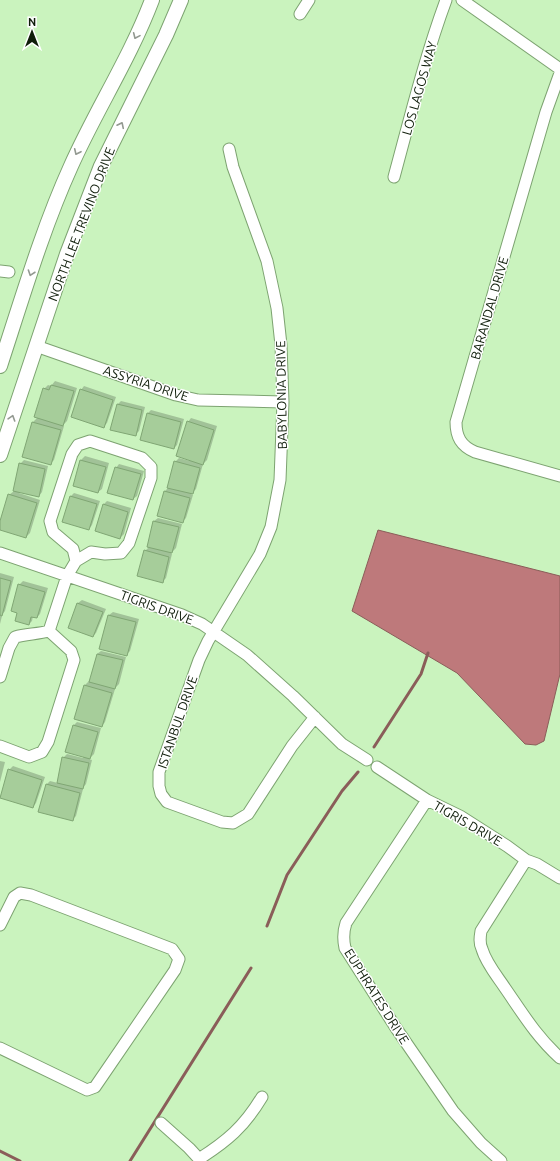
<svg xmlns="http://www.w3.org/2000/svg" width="560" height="1161" viewBox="0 0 560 1161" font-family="Ubuntu,sans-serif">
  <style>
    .water { fill: #be797b; stroke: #8a5d59 }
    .shadow { fill: #0003 }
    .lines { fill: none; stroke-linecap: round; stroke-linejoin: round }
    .stream { stroke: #8a5d59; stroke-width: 3 }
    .building { fill: #a6cd9a; stroke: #80a674 }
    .minor-casing { stroke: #7da371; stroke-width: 13 }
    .major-casing { stroke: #7da371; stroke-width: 16 }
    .minor { stroke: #fff; stroke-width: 11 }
    .major { stroke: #fff; stroke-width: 14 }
    .oneway { stroke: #939991 }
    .labels { text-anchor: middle; stroke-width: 3; stroke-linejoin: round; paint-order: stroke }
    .street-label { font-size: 13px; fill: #0f1d0a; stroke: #fff }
  </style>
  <rect width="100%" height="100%" fill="#caf3be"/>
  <path class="water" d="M378,530L560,576V674L544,741L536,745L525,744L457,673L352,611Z"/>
  <path class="shadow" d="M55,381L77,388L67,421L62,426H64L54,460L50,464L33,422L38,417L44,389L48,385L51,386Z
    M84,386L116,397L107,423L104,426L81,390Z
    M121,401L145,407L139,431L135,435L118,404Z
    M151,410L184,419L177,445L174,448L148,413Z
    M191,418L217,426L207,460L203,464L196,489L191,494L193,495L186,518L182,522L158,515L165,491L169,487L175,462L179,458L190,461L188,422Z
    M85,456L109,463L102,489L98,492L74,485L81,460Z
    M24,460L48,466L42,492L39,496L19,491V493L40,500L30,533L26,537L0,529V524L9,495L14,491L20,464Z
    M119,464L144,471L137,496L133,499L116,468Z
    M74,493L100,501L92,525L89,529L70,497Z
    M107,501L131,508L124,534L120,538L103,505Z
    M158,518L182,524L176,548L171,553L172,554L166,578L162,582L145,551L150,546L154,521Z
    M0,573L14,577L5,611L1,616H2L0,624Z
    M23,581L48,588L40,614L37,617L33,616L32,621L29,624L18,612L19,585Z
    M82,600L106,609L96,633L93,636L69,627L78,603Z
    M113,612L139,619L130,651L126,655L100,648L109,615Z
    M101,651L126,657L119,684L114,689H115L105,722L102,726L75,718L85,685L89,681L90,682L97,654Z
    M77,722L101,728L94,754L89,759L92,760L86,784L82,789H83L76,816L72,820L46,785L50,781L58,783L63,758L67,754L83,758L84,756L66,751L74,725Z
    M0,761L5,762L0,782Z
    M13,766L45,777L36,803L33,807L9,770Z"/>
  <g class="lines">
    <path class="stream" d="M374,747L421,674L428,653
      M267,926L287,875L342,791L358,772
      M0,1151L20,1161
      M130,1161L251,968"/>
  </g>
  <path class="building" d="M51,385L74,391L63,426L34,417L43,388L49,390Z
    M80,389L113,400L104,428L71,417Z
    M117,404L142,410L136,436L110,430Z
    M147,413L181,422L174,449L140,440Z
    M187,421L214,430L203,465L176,456Z
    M32,422L61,430L51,465L22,457Z
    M80,460L106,467L98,493L73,486Z
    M174,461L200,468L193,494L167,488Z
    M19,463L45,469L39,497L13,491Z
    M115,467L141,474L133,500L107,493Z
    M164,491L190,498L183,523L157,516Z
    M8,494L37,503L26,538L0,530V521Z
    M70,496L97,504L89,530L62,522Z
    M103,504L128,512L120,539L95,531Z
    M153,521L179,527L172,553L147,547Z
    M144,550L169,557L163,583L137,576Z
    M0,578L11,581L2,616L0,615Z
    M18,584L45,592L37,618L31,617L29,625L15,621L17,613L11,611Z
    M77,603L103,612L93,637L68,628Z
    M108,615L136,622L127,656L99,649Z
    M97,654L123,660L115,689L89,682Z
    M84,685L112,693L102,727L74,719Z
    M73,725L98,732L90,759L65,752Z
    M62,757L89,763L83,789L57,783Z
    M8,769L42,780L33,808L0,798Z
    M46,784L80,793L73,821L38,812Z"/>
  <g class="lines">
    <g class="minor-casing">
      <path id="minor" d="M462,0L560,69
        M300,14L309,0
        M560,73L546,112L456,422C456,437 461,446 475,452L560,476
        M229,149L233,167L267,261L277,308L281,345L283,402L280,480L271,527L260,554L208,641L199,660L159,772V786L161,794L167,802L222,822L233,823L248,814L292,746L315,717
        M394,177C410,118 425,57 446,0
        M0,271L9,272
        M36,346L176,395L198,400L283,402
        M0,553L182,615L202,624L247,655L293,696L342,744L367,760
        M49,631L67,576L76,561L91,552L105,554L121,553L129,543L151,478V467L142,458L90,441L78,445L72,454L50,521L53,532L73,549L76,561
        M0,677L9,648L15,637C26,634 38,634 49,631
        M0,746L29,757L42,752L48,742L74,660L71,651L49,631
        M377,767L427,800L460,816L507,846L526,860L537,864L560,878
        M427,800L346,923C343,932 343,939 345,948L396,1028L453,1111L481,1143L501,1161
        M526,860L481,931C480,937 479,943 482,949C486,963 497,976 505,988C523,1014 536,1036 560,1058
        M0,925L14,897L20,893L31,895L172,949L179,959L175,970L95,1087L87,1090L0,1048
        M161,1123L189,1148L201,1161
        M199,1159C227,1141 244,1127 262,1097"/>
    </g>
    <g class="major-casing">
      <path id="major" d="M0,366C22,299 42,230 71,166C96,110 130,58 152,0
        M0,455L67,254L101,166L166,35L181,0"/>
    </g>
    <use href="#minor" class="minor"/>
    <use href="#major" class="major"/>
  </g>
  <defs><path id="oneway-chevron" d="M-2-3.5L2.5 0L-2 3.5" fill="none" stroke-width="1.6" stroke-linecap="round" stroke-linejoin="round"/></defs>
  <g class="oneway">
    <use href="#oneway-chevron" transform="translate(136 36) rotate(114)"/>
    <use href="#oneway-chevron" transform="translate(121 125) rotate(-64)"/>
    <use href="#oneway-chevron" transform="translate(77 152) rotate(115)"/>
    <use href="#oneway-chevron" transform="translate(31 273) rotate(109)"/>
    <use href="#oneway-chevron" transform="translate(12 418) rotate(-72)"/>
  </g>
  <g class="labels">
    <g class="street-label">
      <text transform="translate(419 88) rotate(-74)" y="5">LOS LAGOS WAY</text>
      <text transform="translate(81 224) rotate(-69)" y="5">NORTH LEE TREVINO DRIVE</text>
      <text transform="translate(489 308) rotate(-74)" y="5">BARANDAL DRIVE</text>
      <text transform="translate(146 383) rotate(18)" y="5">ASSYRIA DRIVE</text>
      <text transform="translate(281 395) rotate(-91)" y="5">BABYLONIA DRIVE</text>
      <text transform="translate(157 607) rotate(20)" y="5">TIGRIS DRIVE</text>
      <text transform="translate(177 722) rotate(-71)" y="5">ISTANBUL DRIVE</text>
      <text transform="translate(468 823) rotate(30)" y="5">TIGRIS DRIVE</text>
      <text transform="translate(377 996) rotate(58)" y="5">EUPHRATES DRIVE</text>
    </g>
  </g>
  <g transform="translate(32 32)" stroke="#ffffff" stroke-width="3" paint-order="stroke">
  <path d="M0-3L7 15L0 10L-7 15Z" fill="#0f1d0a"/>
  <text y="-6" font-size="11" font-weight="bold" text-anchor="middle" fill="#0f1d0a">N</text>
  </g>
</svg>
